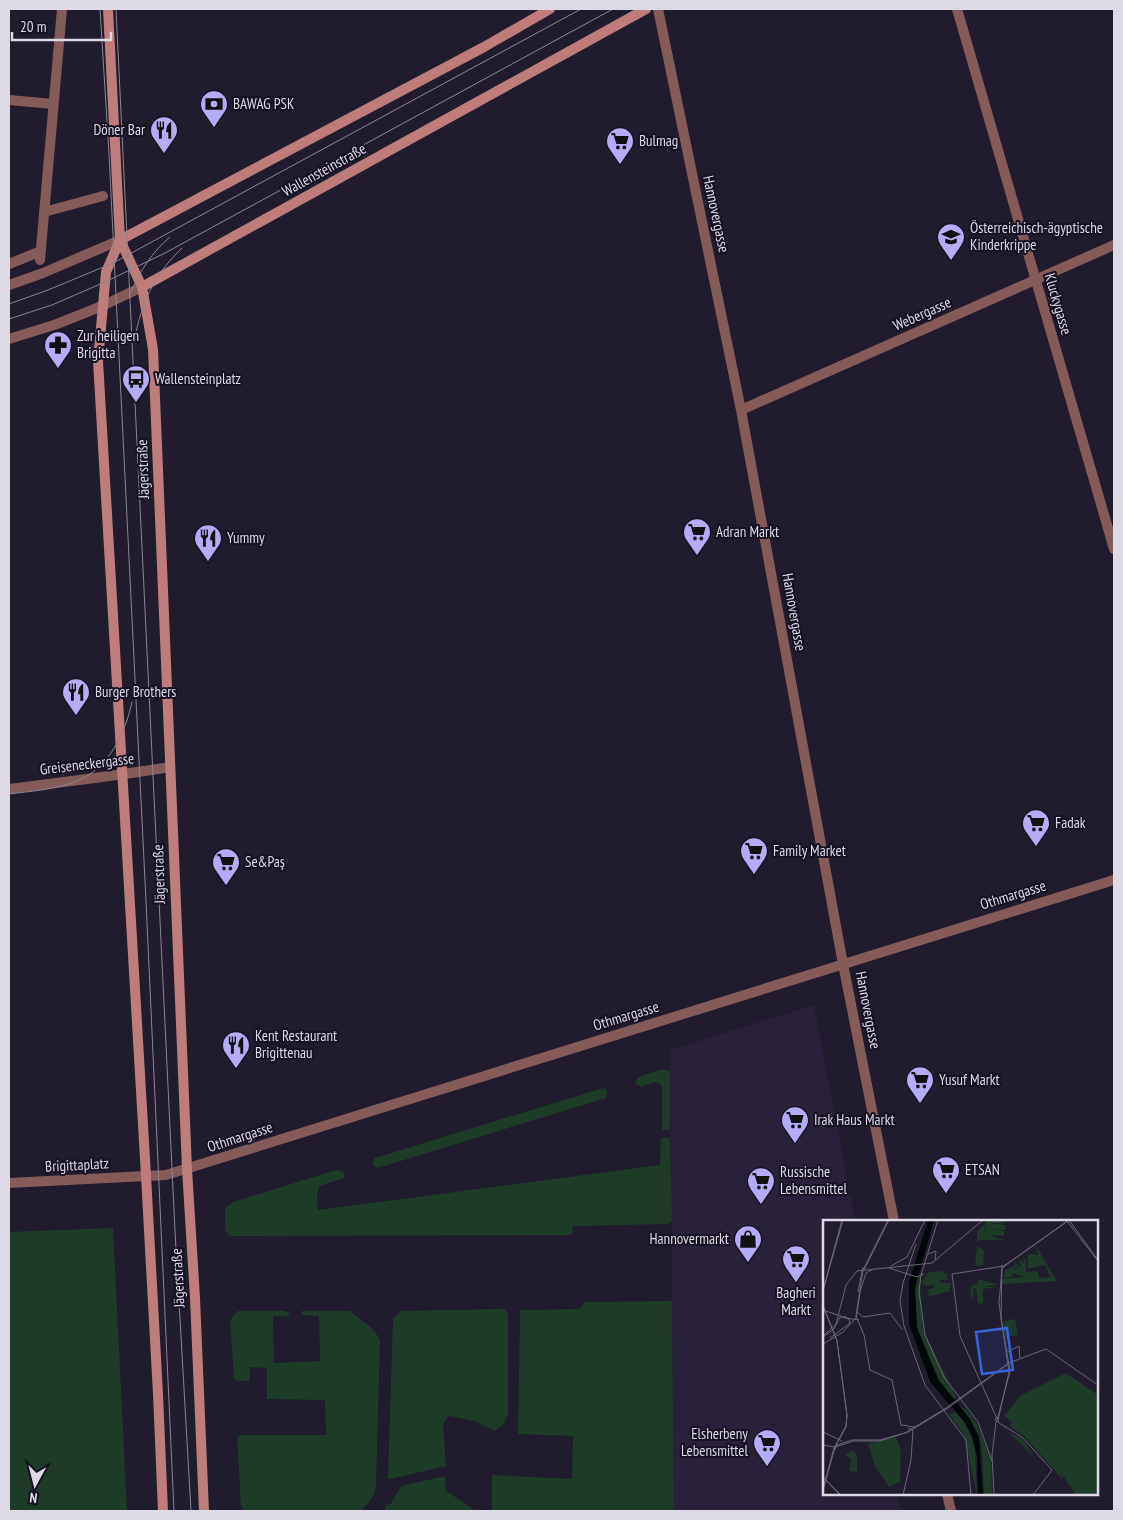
<svg xmlns="http://www.w3.org/2000/svg" width="1123" height="1520" viewBox="0 0 1123 1520" font-family="'PT Sans Narrow',sans-serif">
  <style>
    .built { fill: #282139 }
    .green { fill: #1d3b27 }
    .lines { fill: none; stroke-linecap: round; stroke-linejoin: round }
    .pedestrian { stroke: #845b59; stroke-width: 10 }
    .minor { stroke: #845b59; stroke-width: 10 }
    .tertiary { stroke: #845b59; stroke-width: 10 }
    .secondary { stroke: #be7d7a; stroke-width: 10 }
    .tram { stroke: #8a8695; stroke-width: 1 }
    .labels { text-anchor: middle; stroke-width: 4; stroke-linejoin: round; paint-order: stroke }
    .poi-label { font-size: 15px; fill: #dddae6; stroke: #171223; text-anchor: start }
    .street-label { font-size: 15px; fill: #dddae6; stroke: #171223 }
    .inset-road { fill: none; stroke: #6c6777; stroke-width: 1 }
    .view { fill: #3a63da; fill-opacity: 0.15; stroke: #3a63da; stroke-width: 2.5 }
    .inset-edge { fill: none; stroke: #dddae6; stroke-width: 2.5 }
  </style>
  <rect width="100%" height="100%" fill="#201b2d"/>
  <path class="built" d="M814,1005L855,1221H824V1494H897L900,1511H674L670,1050Z"/>
  <path class="green" d="M663,1069L669,1071L670,1074V1130H662V1087L660,1084L654,1082L641,1087L635,1083L638,1077Z
    M603,1088L606,1089L607,1093L606,1098L378,1168L373,1165V1161L375,1158Z
    M661,1138H670L672,1218L671,1222L667,1224L573,1226L572,1235L234,1236H230L225,1230V1208L233,1202L336,1170L343,1171L345,1176L342,1179L319,1186L317,1193L318,1210L660,1165Z
    M113,1228L127,1511H9V1232Z
    M672,1301L674,1511H491H492V1475L572,1479L573,1436L518,1434L520,1311L525,1310L579,1309L585,1302Z
    M500,1309H505L508,1314V1415L504,1423L495,1431L474,1421L450,1416L447,1417L443,1425L446,1466L390,1479L388,1478L393,1319L401,1311Z
    M238,1311H284L289,1313L290,1316H273L274,1363L320,1361L319,1316L301,1315L302,1311H350L374,1330L380,1340L376,1485C374,1497 369,1503 361,1511H244L241,1506L237,1438L239,1435H326L325,1400L267,1399V1368L250,1367V1381H237L234,1378L230,1323L233,1316Z
    M445,1476L446,1491L476,1511H386L385,1505L391,1504L401,1486Z"/>
  <g class="lines">
    <path class="pedestrian" d="M9,100L53,104
      M44,212L103,196
      M40,260L62,9
      M9,264L41,251"/>
    <path class="minor" d="M658,9L741,410L843,964L894,1221
      M957,9L1114,549
      M741,410L1114,245
      M9,789C62,782 116,776 170,767
      M9,1183L166,1175L1114,880
      M947,1494L951,1511"/>
    <path class="tertiary" d="M9,285L43,273L120,240
      M9,339L57,324L102,306L142,287"/>
    <path class="secondary" d="M108,9L120,240L142,287L153,349L187,1169L195,1298L204,1511
      M120,240L106,272L98,361L146,1176L158,1394L163,1511
      M120,240L484,47L550,9
      M142,287L646,9"/>
    <path class="tram" d="M100,9L109,154L146,901L174,1511
      M116,9L175,1231L191,1511
      M131,292C139,272 153,251 170,237
      M9,304L48,290L113,263L581,9
      M9,319L52,305L105,282L165,253L613,9
      M136,332C144,297 156,273 182,248
      M9,794C31,791 55,790 77,781C109,768 125,734 132,702"/>
  </g>
  <defs>
    <g id="bank-pin" transform="scale(1.4375)"><path d="M0 17L-7.5 6A9.5 9.5 0 1 1 7.5 6Z" fill="#b5acf8" stroke="#171223"/><path d="M-6-4H6V4H-6ZM0-2.3a2.3 2.3 0 1 0 0 4.6a2.3 2.3 0 1 0 0-4.6Z" fill="#111"/></g>
    <g id="restaurant-pin" transform="scale(1.4375)"><path d="M0 17L-7.5 6A9.5 9.5 0 1 1 7.5 6Z" fill="#b5acf8" stroke="#171223"/><path d="M-5-6h1v4h1v-4h1v4h1v-4h1v5L-1.5 .5V6h-2V.5L-5-1ZM5-6V6H3V1.5H1.5Q1.5-4 5-6Z" fill="#111"/></g>
    <g id="supermarket-pin" transform="scale(1.4375)"><path d="M0 17L-7.5 6A9.5 9.5 0 1 1 7.5 6Z" fill="#b5acf8" stroke="#171223"/><path d="M-6-5.5h2.5l.6 2H6L4.5 2H-2.5L-4.4-4H-6ZM-1.5 3.2a1.3 1.3 0 1 0 .1 0ZM3 3.2a1.3 1.3 0 1 0 .1 0Z" fill="#111"/></g>
    <g id="school-pin" transform="scale(1.4375)"><path d="M0 17L-7.5 6A9.5 9.5 0 1 1 7.5 6Z" fill="#b5acf8" stroke="#171223"/><path d="M0-5L7-2L0 1L-7-2ZM-4 1L0 2.5L4 1V4Q0 6-4 4Z" fill="#111"/></g>
    <g id="pharmacy-pin" transform="scale(1.4375)"><path d="M0 17L-7.5 6A9.5 9.5 0 1 1 7.5 6Z" fill="#b5acf8" stroke="#171223"/><path d="M-2-6h4v4h4v4h-4v4h-4v-4h-4v-4h4Z" fill="#111"/></g>
    <g id="bus-pin" transform="scale(1.4375)"><path d="M0 17L-7.5 6A9.5 9.5 0 1 1 7.5 6Z" fill="#b5acf8" stroke="#171223"/><path d="M-5-6H5V4H4V6H2V4H-2V6H-4V4H-5ZM-3.5-4V0h7V-4ZM-3.5 1.2v1.5H-2V1.2ZM2 1.2v1.5H3.5V1.2Z" fill="#111"/></g>
    <g id="shop-pin" transform="scale(1.4375)"><path d="M0 17L-7.5 6A9.5 9.5 0 1 1 7.5 6Z" fill="#b5acf8" stroke="#171223"/><path d="M-5-2.5h2.3a2.7 3.5 0 0 1 5.4 0H5L5.5 6h-11ZM-1.5-2.5h3a1.5 2.3 0 0 0-3 0Z" fill="#111"/></g>
  </defs>
  <g fill-rule="evenodd">
    <use href="#bank-pin" x="214" y="104"/>
    <use href="#restaurant-pin" x="164" y="130"/>
    <use href="#supermarket-pin" x="620" y="141"/>
    <use href="#school-pin" x="951" y="237"/>
    <use href="#pharmacy-pin" x="58" y="345"/>
    <use href="#bus-pin" x="136" y="379"/>
    <use href="#supermarket-pin" x="697" y="532"/>
    <use href="#restaurant-pin" x="208" y="538"/>
    <use href="#restaurant-pin" x="76" y="692"/>
    <use href="#supermarket-pin" x="1036" y="823"/>
    <use href="#supermarket-pin" x="754" y="851"/>
    <use href="#supermarket-pin" x="226" y="862"/>
    <use href="#restaurant-pin" x="236" y="1045"/>
    <use href="#supermarket-pin" x="920" y="1080"/>
    <use href="#supermarket-pin" x="795" y="1120"/>
    <use href="#supermarket-pin" x="946" y="1170"/>
    <use href="#supermarket-pin" x="761" y="1181"/>
    <use href="#shop-pin" x="748" y="1239"/>
    <use href="#supermarket-pin" x="796" y="1259"/>
    <use href="#supermarket-pin" x="767" y="1443"/>
  </g>
  <g class="labels">
    <g class="poi-label">
      <text x="233" y="109">BAWAG PSK</text>
      <text x="145" y="135" text-anchor="end">Döner Bar</text>
      <text x="639" y="146">Bulmag</text>
      <text x="970" y="233">Österreichisch-ägyptische<tspan x="970" dy="17">Kinderkrippe</tspan></text>
      <text x="77" y="341">Zur heiligen<tspan x="77" dy="17">Brigitta</tspan></text>
      <text x="155" y="384">Wallensteinplatz</text>
      <text x="716" y="537">Adran Markt</text>
      <text x="227" y="543">Yummy</text>
      <text x="95" y="697">Burger Brothers</text>
      <text x="1055" y="828">Fadak</text>
      <text x="773" y="856">Family Market</text>
      <text x="245" y="867">Se&amp;Paş</text>
      <text x="255" y="1041">Kent Restaurant<tspan x="255" dy="17">Brigittenau</tspan></text>
      <text x="939" y="1085">Yusuf Markt</text>
      <text x="814" y="1125">Irak Haus Markt</text>
      <text x="965" y="1175">ETSAN</text>
      <text x="780" y="1177">Russische<tspan x="780" dy="17">Lebensmittel</tspan></text>
      <text x="729" y="1244" text-anchor="end">Hannovermarkt</text>
      <text x="796" y="1298" text-anchor="middle">Bagheri<tspan x="796" dy="17">Markt</tspan></text>
      <text x="748" y="1439" text-anchor="end">Elsherbeny<tspan x="748" dy="17">Lebensmittel</tspan></text>
    </g>
    <g class="street-label">
      <text transform="translate(324 170) rotate(-29)" y="5">Wallensteinstraße</text>
      <text transform="translate(716 214) rotate(78)" y="5">Hannovergasse</text>
      <text transform="translate(1058 304) rotate(74)" y="5">Kluckygasse</text>
      <text transform="translate(922 314) rotate(-24)" y="5">Webergasse</text>
      <text transform="translate(143 469) rotate(-92)" y="5">Jägerstraße</text>
      <text transform="translate(794 612) rotate(80)" y="5">Hannovergasse</text>
      <text transform="translate(87 764) rotate(-7)" y="5">Greiseneckergasse</text>
      <text transform="translate(159 874) rotate(-92)" y="5">Jägerstraße</text>
      <text transform="translate(1013 895) rotate(-17)" y="5">Othmargasse</text>
      <text transform="translate(868 1010) rotate(79)" y="5">Hannovergasse</text>
      <text transform="translate(626 1016) rotate(-17)" y="5">Othmargasse</text>
      <text transform="translate(240 1137) rotate(-18)" y="5">Othmargasse</text>
      <text transform="translate(77 1165) rotate(-3)" y="5">Brigittaplatz</text>
      <text transform="translate(178 1278) rotate(-93)" y="5">Jägerstraße</text>
    </g>
  </g>
  <g transform="translate(823 1220)">
    <rect width="275" height="275" fill="#201b2d"/>
    <path d="M167,0H183L182,3H167L182,5V10L166,9L181,11V16L166,15L181,20H156L154,24V11L162,4V17L163,5L162,3ZM154,26L161,30L160,45L156,46L152,45ZM213,26L234,61L179,64V59L201,57L190,53L189,57L181,58L182,50L192,46V41L196,46L190,50L198,46L195,38L202,44L199,36L203,40V52L215,51L216,58L227,57L222,45L205,49V39L218,40L205,39V34L215,35L213,27L206,32ZM96,48L100,110L133,177L130,180L115,159L94,108L91,80ZM123,51L120,54H124V60H117V63H128L126,71L106,77L104,70L111,68V65L102,66L99,62L105,52ZM155,59L176,65L159,67H175L160,69V83L158,69L160,83L155,84L153,68L150,69L153,82L151,73L149,80L147,75L149,65L155,64ZM192,99L195,115L182,117L180,101ZM91,118L107,162L122,184L106,161ZM243,153L275,175V275H253L238,253L240,260L200,215L186,206L189,202L181,196L197,176ZM134,184L144,190L154,204L168,238L169,275H161L159,229L156,216L146,198ZM132,192L142,202L152,227L154,275L141,215L126,194ZM184,211L199,219L214,240L201,227ZM73,217L78,230L77,262L66,267L52,246L45,224ZM31,230L34,237V252L26,251L28,239L22,235Z" fill="#1d3b27"/>
    <path d="M105,0H111L92,68L94,108L115,159L147,199L156,218L160,275H155L154,237L149,216L140,200L107,162L86,104V62Z" fill="#000809"/>
    <path class="inset-road" d="M65,0L40,50L33,96L41,115L47,150L69,160L78,205L92,207M244,1L275,41M93,24L80,63L77,81L81,106L102,165L143,220L148,275M105,34L113,31L112,40M68,46L84,37L102,0M180,47L246,0M66,48L94,57L101,54M41,50L66,0M98,55L96,72L102,115L121,157L155,202L169,241M98,55L115,0M0,70L19,0M0,71L20,0M35,72L40,47M36,75L43,53L50,49M0,85L14,121L24,195L23,206L11,228L0,269M0,86L14,121L24,195L23,207L12,227L0,271M3,91L26,99M34,92L40,97L67,93L79,109M0,116L13,104L23,65L34,51L109,43L160,0M0,117L11,109L17,97L36,100M7,118L26,104L27,100L21,96M0,124L20,112L33,98L37,73M184,132L196,126L197,138M175,197L174,202L172,199L175,197L187,151L178,99L179,45M175,200L186,152L176,83L179,49L183,44M0,212L19,221M0,225L12,227L31,221H57L85,212L125,188L185,144M12,230L14,225L29,220H57L82,213L123,188L186,143L223,129L275,165M0,257L17,275M0,257L18,275M80,275L88,240L90,210L85,208M171,275L169,235L173,202M210,275L229,250L199,217L176,203L137,116L129,54L181,46L246,0L275,40"/>
    <path class="view" d="M184,108L190,150L159,154L153,112Z"/>
    <rect width="275" height="275" class="inset-edge"/>
  </g>
  <rect width="1123" height="1520" fill="none" stroke="#dddae6" stroke-width="20"/>
  <g transform="translate(35 1485) rotate(187)" stroke="#171223" stroke-width="4" paint-order="stroke">
  <path d="M0-4L9 19L0 12L-9 19Z" fill="#dddae6"/>
  <text y="-8" font-size="14" font-weight="bold" text-anchor="middle" fill="#dddae6">N</text>
  </g>
  <path d="M12 32v8h99v-8" fill="none" stroke="#dddae6" stroke-width="2.5"/>
  <text x="20" y="32" font-size="15" fill="#dddae6" stroke="#171223" stroke-width="4" paint-order="stroke">20 m</text>
</svg>
